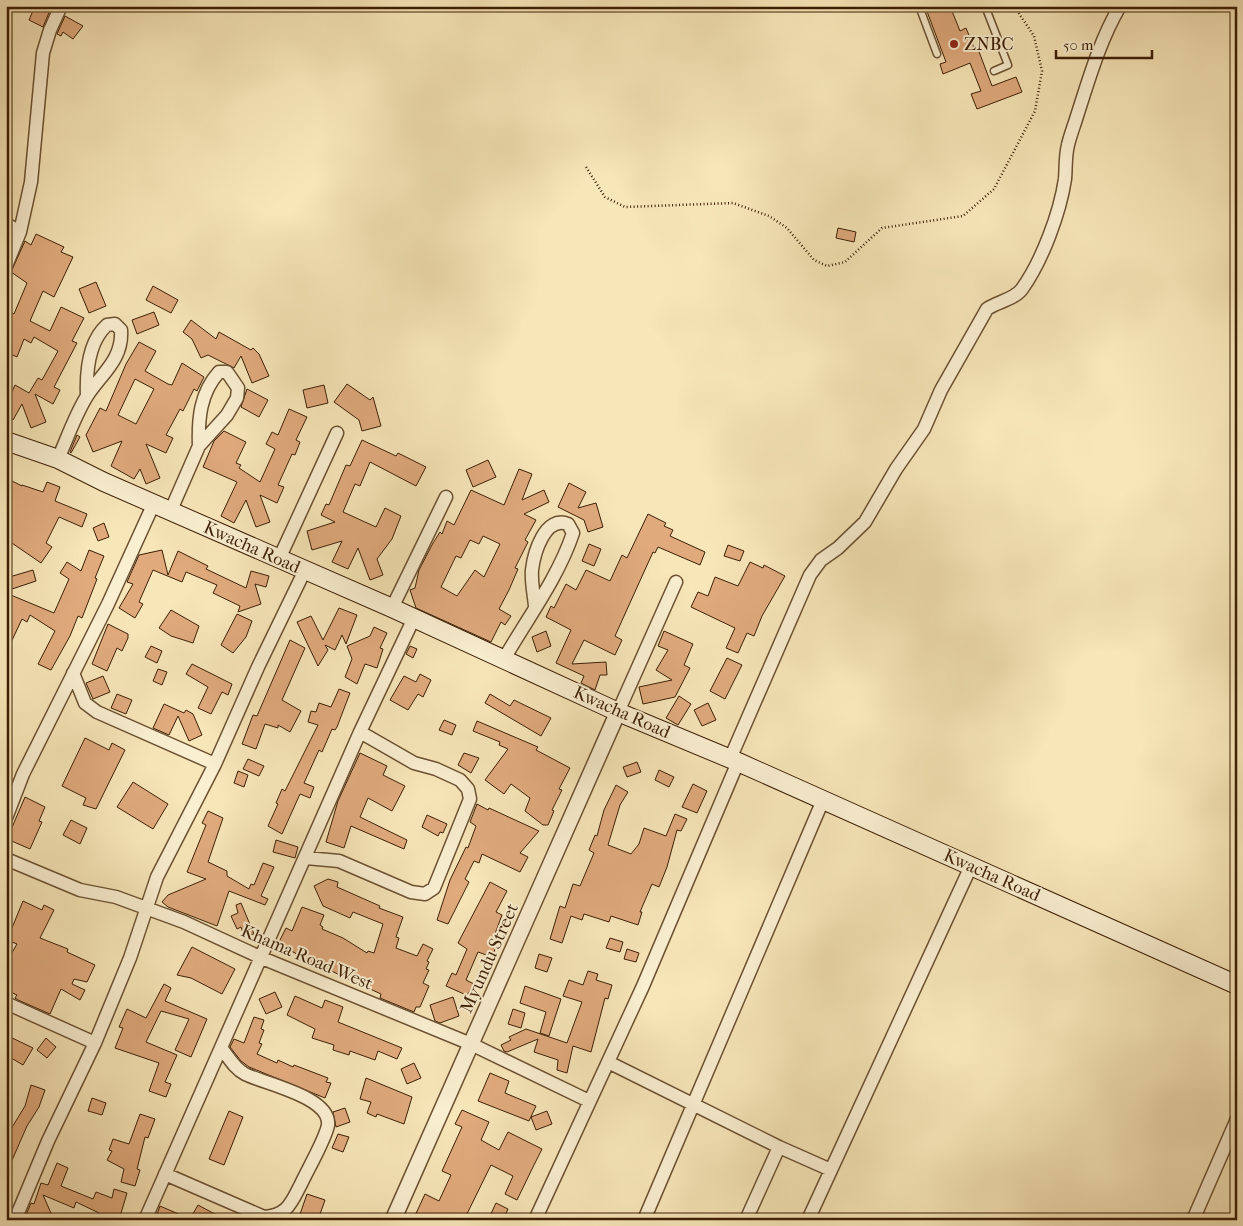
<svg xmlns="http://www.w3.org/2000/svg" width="1243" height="1226" viewBox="0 0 1243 1226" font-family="'IM FELL French Canon',serif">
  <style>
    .building { fill: #e0aa7d; stroke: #3c1f05; fill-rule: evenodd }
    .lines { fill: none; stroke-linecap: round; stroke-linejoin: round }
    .service-casing { stroke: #6b5132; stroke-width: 9 }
    .minor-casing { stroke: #6b5132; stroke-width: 15 }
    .tertiary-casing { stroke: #6b5132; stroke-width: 18 }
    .secondary-casing { stroke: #3c1f05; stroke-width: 20 }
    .path { stroke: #3c1f05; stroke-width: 2.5; stroke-dasharray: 1 2.5; stroke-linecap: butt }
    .service { stroke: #faefd1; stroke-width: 6 }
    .minor { stroke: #faefd1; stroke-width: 12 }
    .tertiary { stroke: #faefd1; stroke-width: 15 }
    .secondary { stroke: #faefd1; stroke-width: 18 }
    .poi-dot { fill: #8f2418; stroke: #faefd1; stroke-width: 2 }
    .labels { text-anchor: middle; stroke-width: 4; stroke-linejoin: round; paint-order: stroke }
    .poi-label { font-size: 18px; fill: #3c1f05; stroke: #faefd1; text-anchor: start }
    .street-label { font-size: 18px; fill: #3c1f05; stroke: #faefd1 }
  </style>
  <rect width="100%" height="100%" fill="#f7e6b8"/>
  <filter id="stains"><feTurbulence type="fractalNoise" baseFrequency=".004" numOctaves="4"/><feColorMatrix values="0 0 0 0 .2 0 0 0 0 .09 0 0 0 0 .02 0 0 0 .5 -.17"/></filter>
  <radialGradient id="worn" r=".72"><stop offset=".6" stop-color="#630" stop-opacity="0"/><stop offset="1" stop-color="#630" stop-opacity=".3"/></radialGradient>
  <path class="building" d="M35,6L51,8L43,27L29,20Z
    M925,6H950L960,31L966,28L975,50L978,49L992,86L1016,77L1022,92L977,109L971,94L981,91L970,63L943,74L940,64L946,62Z
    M65,16L83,26L73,39L63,32L61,36L57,34Z
    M838,228L856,232L854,242L836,238Z
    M36,234L64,247L61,252L73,257L54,297L43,291L30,321L50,331L61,307L84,318L72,341L77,343L54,387L60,390L53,404L35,394L46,422L31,428L22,404L13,420L6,416V394L10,396L15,385L29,393L38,378L42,380L58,351L34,337L31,343L24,339L17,357L6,352V317L9,311L14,314L27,283L11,272L25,241L31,245Z
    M96,282L106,306L89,313L79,289Z
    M153,286L178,300L171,313L146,300Z
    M154,312L159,325L137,334L132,320Z
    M191,320L216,339L219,332L251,350L253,348L259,354L269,376L252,383L241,356L234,368L208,355L201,358L192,339L183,332Z
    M139,342L156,351L145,371L168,384L172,385L182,363L204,377L197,391L194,389L183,411L180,409L166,435L173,438L166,453L146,444L160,478L146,484L140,469L134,479L111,466L122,441L93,452L86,435L100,408L106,411L126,364ZM135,379L154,389L136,424L118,415Z
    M347,384L370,400L373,397L381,426L362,431L359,420L334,402Z
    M324,385L328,403L307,408L303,390Z
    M247,389L268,400L259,417L241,407Z
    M289,409L307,417L296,440L300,442L295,455L292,454L278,485L284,487L277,503L260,495L270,522L256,527L246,500L234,523L221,516L237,482L203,467L214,441L224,431L246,442L236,463L241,465L239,468L260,482L275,449L266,444L272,432L278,435Z
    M77,435L80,437L71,453L70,452Z
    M362,440L396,456L398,453L426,467L416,486L370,462L360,486L355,484L343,512L376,527L385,508L401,516L392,539L377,559L383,575L370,580L358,548L348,569L332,562L342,541L312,550L307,531L335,522L321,515L326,504L329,505L346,465L350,466Z
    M488,460L496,477L473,487L466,470Z
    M519,469L532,474L522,500L544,490L549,502L524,514L536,520L525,540L528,542L515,568L518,569L509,590L499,609L511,616L505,625L501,622L491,642L416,608L410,590L415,588L419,570L433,543L440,532L442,534L447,521L454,525L471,490L504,505ZM483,536L500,544L484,577L475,570L457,596L441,587L456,556L461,558L470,540L479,544Z
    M6,478L22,486V485L43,492L47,482L60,487L55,501L87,514L82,527L59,517L46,543L52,547L41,563L6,539Z
    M569,483L586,492L578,508L596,503L603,527L588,532L584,520L558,507Z
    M648,514L666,523L664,526L673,530L670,536L705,552L700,565L658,547L655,553L653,552L615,636L622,640L615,655L584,640L572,664L606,662L607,675H600L595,690L581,683L584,676L556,663L571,630L546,617L551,606L554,608L566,584L576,590L586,570L610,581L622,555L627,558Z
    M104,523L109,537L98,541L93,528Z
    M589,544L601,549L594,566L582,561Z
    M728,545L744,551L740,561L724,556Z
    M89,550L104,556L95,578L97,579L82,618L78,616L70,636L51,670L38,664L55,631L30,615L27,622L22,619L6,653V626L11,615L6,612V593L54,613L69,579L60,573L67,562L81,571Z
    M162,550L168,575L178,551L208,566L206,569L246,588L251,571L269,576L266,587L255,584L261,604L238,612L240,606L213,593L217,585L186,572L182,582L153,570L139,602L143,604L135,618L119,608L133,584L127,582L139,555Z
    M750,562L763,568L764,565L785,576L762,616L754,636L747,633L738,653L726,648L735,628L691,607L698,592L708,596L715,577L738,586Z
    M33,570L36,581L6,591V578Z
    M339,608L357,615L346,644L342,635L335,650L325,645L328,650L318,666L297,622L311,616L323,640Z
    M171,610L199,626L193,643L171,636L159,628Z
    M237,614L252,621L246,637L233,653L221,645Z
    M108,624L128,634V638L122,651L117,648L107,671L92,664Z
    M374,627L387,633L380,648L383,649L377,668L365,664L357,684L345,677L352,659L347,646L370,636Z
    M546,631L551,646L537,652L532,637Z
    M664,631L693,644L684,665L690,668L675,697L643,704L639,687L672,680L656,670L668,650L658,646Z
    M290,640L305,648L282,700L301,711L290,732L278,725V728L265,724L256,749L242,744L253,715L257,716Z
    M151,646L162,651L157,663L145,657Z
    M410,646L417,649L413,658L406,654Z
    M727,658L742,665L725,699L710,691Z
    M192,664L232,684L228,695L222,692L211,714L198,708L208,687L186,674Z
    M158,669L167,672L162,685L153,681Z
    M420,674L431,680L423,697L418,694L408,710L390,700L404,676L416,682Z
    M103,676L110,692L93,699L86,683Z
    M339,689L350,693L337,727L335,730L332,729L322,752L319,750L304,783L314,787L310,798L300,794L282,834L268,826L278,804L276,803L282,789L285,791L318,725L308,722L311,711L316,712L319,703L331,707Z
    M117,694L132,700L126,714L111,708Z
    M490,694L510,706L514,700L551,718L541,736L485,703Z
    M679,696L691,704L678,725L666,718Z
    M708,703L716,720L702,726L694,710Z
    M164,704L184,713L186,710L193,714L202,735L189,741L178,716L169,735L153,728Z
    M444,720L456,725L452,735L439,730Z
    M477,721L538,747L536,750L570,768L559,789L562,790L552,810L554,811L548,825H543L525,811L530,798L511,784L504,794L485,780L508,749L499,745L500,742L473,731Z
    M85,738L109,750L112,743L125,750L96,809L83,805L86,798L62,786Z
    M360,753L387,766L383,775L405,786L392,811L368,798L360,817L407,840L404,849L351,826L344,848L326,842L338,801Z
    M464,753L479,758L471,773L458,765Z
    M248,759L264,766L259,776L243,769Z
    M637,762L641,772L627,777L623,767Z
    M659,770L674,777L669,787L655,780Z
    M238,771L248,775L244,787L234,783Z
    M133,782L168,804L153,829L117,807Z
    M693,784L707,791L697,813L682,807Z
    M616,785L628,792L620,805L608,845L631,854L639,844L644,828L666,836L675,814L687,819L681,831L677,830L667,867L659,887L652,884L640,912H642L638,925L611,916L609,922L584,914L582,920L571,916L562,943L550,939L560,906L565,908L573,884L580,886L594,853L589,850L595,835L597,836L604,810Z
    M25,797L45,807L39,821L42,822L30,849L7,839Z
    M477,804L488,810L489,808L539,831L520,853L528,857L520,872L482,854L479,863L474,861L465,879L469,882L448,924L437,920L450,880L466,847L468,848L476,826L470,822Z
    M208,811L223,818L208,862L227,871V876L249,889L251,884L254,885L263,863L274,867L261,896L268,899L265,905L229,891L217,926L168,907L162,902L168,895L206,879L187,872L206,825L202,823Z
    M427,815L447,824L443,833L440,832L438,836L422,827Z
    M71,820L87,828L80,844L63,835Z
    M276,840L298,847L295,858L273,852Z
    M328,879L338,882L337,887L380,906L379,908L403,917L396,937L399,938L396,948L417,956L423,944L433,949L427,961L429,962L426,969L429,970L423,983L429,986L420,1007H416L414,1012L380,998L381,994L312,962L278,944L286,928L292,931L302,907L324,915L320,925L323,927L322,929L343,938L367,953L368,951L374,953L383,924L353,912L350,918L323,906L314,886Z
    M490,882L507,891L496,912L502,915L492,942L497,944L492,957L478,952L466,980L474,984L468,994H464L446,986L452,973L456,975L467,949L458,943Z
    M23,901L42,910L44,905L54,910L40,938L68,949L67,952L95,965L87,982L74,979L72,984L85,990L80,1000L61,989L50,1014L18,1000L15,998L17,995L6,990V963L17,944L7,940Z
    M241,903L254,934L244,936L241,927L237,929L231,916L238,913L236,905Z
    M610,938L623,942L620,952L606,948Z
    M192,947L235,969L222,994L191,978L177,975Z
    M627,949L639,953L636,962L624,959Z
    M539,954L552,958L547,972L535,968Z
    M588,971L598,974L596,980L612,985L608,999L605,998L591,1052L573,1046L567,1073L557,1070L558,1060L534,1052L538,1039L507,1052L504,1051L501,1045L511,1040L509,1037L526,1029L567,1043L582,1002L563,996L569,980L583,985Z
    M164,984L171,988L165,1001L207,1019L191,1057L175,1050L189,1019L161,1011L146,1042L177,1055L165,1082L171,1084L166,1097L149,1091L159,1063L115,1048L123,1028L119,1027L127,1009L146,1018Z
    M525,986L561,999L549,1036L540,1033L546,1012L520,1003Z
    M275,992L282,1007L266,1014L259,999Z
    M295,996L322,1008L325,1000L343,1007L338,1022L402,1048L397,1059L378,1051L375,1060L350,1051L349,1055L333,1050L334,1045L312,1038L315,1029L287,1015Z
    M453,997L459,1016L440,1023L435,1021L430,1005Z
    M513,1009L525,1013L521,1028L508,1024Z
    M254,1017L264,1020L261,1029L264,1030L259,1043L262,1044L257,1054L277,1063L278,1060L293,1067L294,1065L328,1078L326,1082L331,1083L325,1098L249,1067L241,1061L230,1047L234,1039L244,1043Z
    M6,1035L33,1048L23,1065L6,1055Z
    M46,1038L56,1047L47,1058L37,1050Z
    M414,1063L421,1078L407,1084L401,1069Z
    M490,1073L509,1081L505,1093L536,1106L529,1121L478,1101Z
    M366,1078L412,1097L404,1124L377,1114L376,1117L367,1113L371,1102L360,1099Z
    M31,1085L45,1090L39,1107L27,1126L6,1174V1142L11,1129L25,1106Z
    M92,1098L106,1103L102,1115L88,1111Z
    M345,1108L350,1122L336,1127L333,1112Z
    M462,1110L489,1122L481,1140L499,1150L508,1132L542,1149L533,1167L517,1200L505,1194L513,1176L491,1165L464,1220H413L425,1194L439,1201L451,1175L442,1171L462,1127L455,1124Z
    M229,1111L243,1117L224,1165L209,1159Z
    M547,1111L552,1124L536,1130L531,1117Z
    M140,1114L155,1119L148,1138L145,1137L137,1169L140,1170L135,1186L121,1182L124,1169L107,1160L112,1151L109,1150L113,1139L129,1144Z
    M338,1134L349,1137L343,1152L332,1148Z
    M57,1163L68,1168L61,1186L93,1199L96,1192L112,1198L114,1189L127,1193L119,1220H97L99,1213L76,1202L74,1208L43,1195L54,1220H24L31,1203L34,1204L41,1183L48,1185Z
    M307,1194L325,1200L318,1220H298Z
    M496,1203L508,1209L503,1220H488Z
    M198,1205L226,1220H155L160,1206L190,1219Z"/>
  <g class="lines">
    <g class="service-casing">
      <path id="service" d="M919,6L937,54
        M985,6L1008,65L994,71"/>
    </g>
    <g class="minor-casing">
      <path id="minor" d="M6,224L20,232
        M6,266L20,232L31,182L43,53L50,30L61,6
        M58,459C67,439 75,415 87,396C101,374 123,360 121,330L115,324L107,325C89,341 86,372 87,396
        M171,510L199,446L227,415L237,398L238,388L227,372H219C200,393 198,419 199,446
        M279,559L337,433
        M392,608L446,497
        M504,659C527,619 558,578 573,533L568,524C545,515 534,553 532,570C531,582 534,595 535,606
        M73,673L85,703L97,712L215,764
        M618,712L676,582
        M730,759L810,575L821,560L838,548L865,522L896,469L924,429L941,390L987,309C997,302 1015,299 1022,289C1042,261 1060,213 1065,179C1066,168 1065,157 1068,145C1070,136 1074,126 1077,116C1089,79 1100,40 1120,6
        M6,818L23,774L108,604L154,503
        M306,858L339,861L411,892L425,894L434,888L470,799L468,789L460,780L436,769L414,763L360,732
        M6,859L80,890L116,897L184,922L262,958L471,1044L589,1101
        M6,1003L95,1043
        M608,1062L779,1147L831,1170
        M165,1174L264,1217C288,1215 291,1203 301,1184C307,1171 326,1138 328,1125C331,1097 265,1084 245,1074C235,1069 229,1058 222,1049
        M15,1220L48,1141L95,1043L130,958L157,877L215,764L258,667L305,570
        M145,1220L360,732L414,618
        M535,1220L643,986L738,762
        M644,1220L823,800
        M746,1220L779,1147
        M808,1220L971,866
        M1193,1220L1237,1119"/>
    </g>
    <g class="tertiary-casing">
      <path id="tertiary" d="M393,1220L618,712"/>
    </g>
    <g class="secondary-casing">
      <path id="secondary" d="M6,441L58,459L104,482L392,608L618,712L738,762L1237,985"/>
    </g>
    <path class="path" d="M586,167L605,197L625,207L733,203L769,216L787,228L814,260L827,266L845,262L882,228L963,216L994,189L1035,111L1042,71L1034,36L1014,6"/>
    <use href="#service" class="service"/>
    <use href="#minor" class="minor"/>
    <use href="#tertiary" class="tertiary"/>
    <use href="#secondary" class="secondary"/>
  </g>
  <circle class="poi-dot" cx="954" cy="44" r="5"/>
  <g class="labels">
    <g class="poi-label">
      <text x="964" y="50">ZNBC</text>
    </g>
    <g class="street-label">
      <text transform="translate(252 547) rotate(24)" y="6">Kwacha Road</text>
      <text transform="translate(622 712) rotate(24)" y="6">Kwacha Road</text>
      <text transform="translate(992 875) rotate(24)" y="6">Kwacha Road</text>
      <text transform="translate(307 957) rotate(23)" y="6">Khama Road West</text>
      <text transform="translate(489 958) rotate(-66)" y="6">Myundu Street</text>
    </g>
  </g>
  <rect width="1243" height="1226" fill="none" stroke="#f7e6b8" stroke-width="25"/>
  <rect x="8" y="8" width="1228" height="1211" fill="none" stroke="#3c1f05" stroke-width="2.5"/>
  <rect x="12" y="12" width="1218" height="1201" fill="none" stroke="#3c1f05"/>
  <path d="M1056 50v8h96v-8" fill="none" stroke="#3c1f05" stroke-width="2.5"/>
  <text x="1063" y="50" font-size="15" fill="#3c1f05" stroke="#faefd1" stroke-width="4" paint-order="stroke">50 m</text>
  <rect width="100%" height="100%" filter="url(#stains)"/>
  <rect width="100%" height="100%" fill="url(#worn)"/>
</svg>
